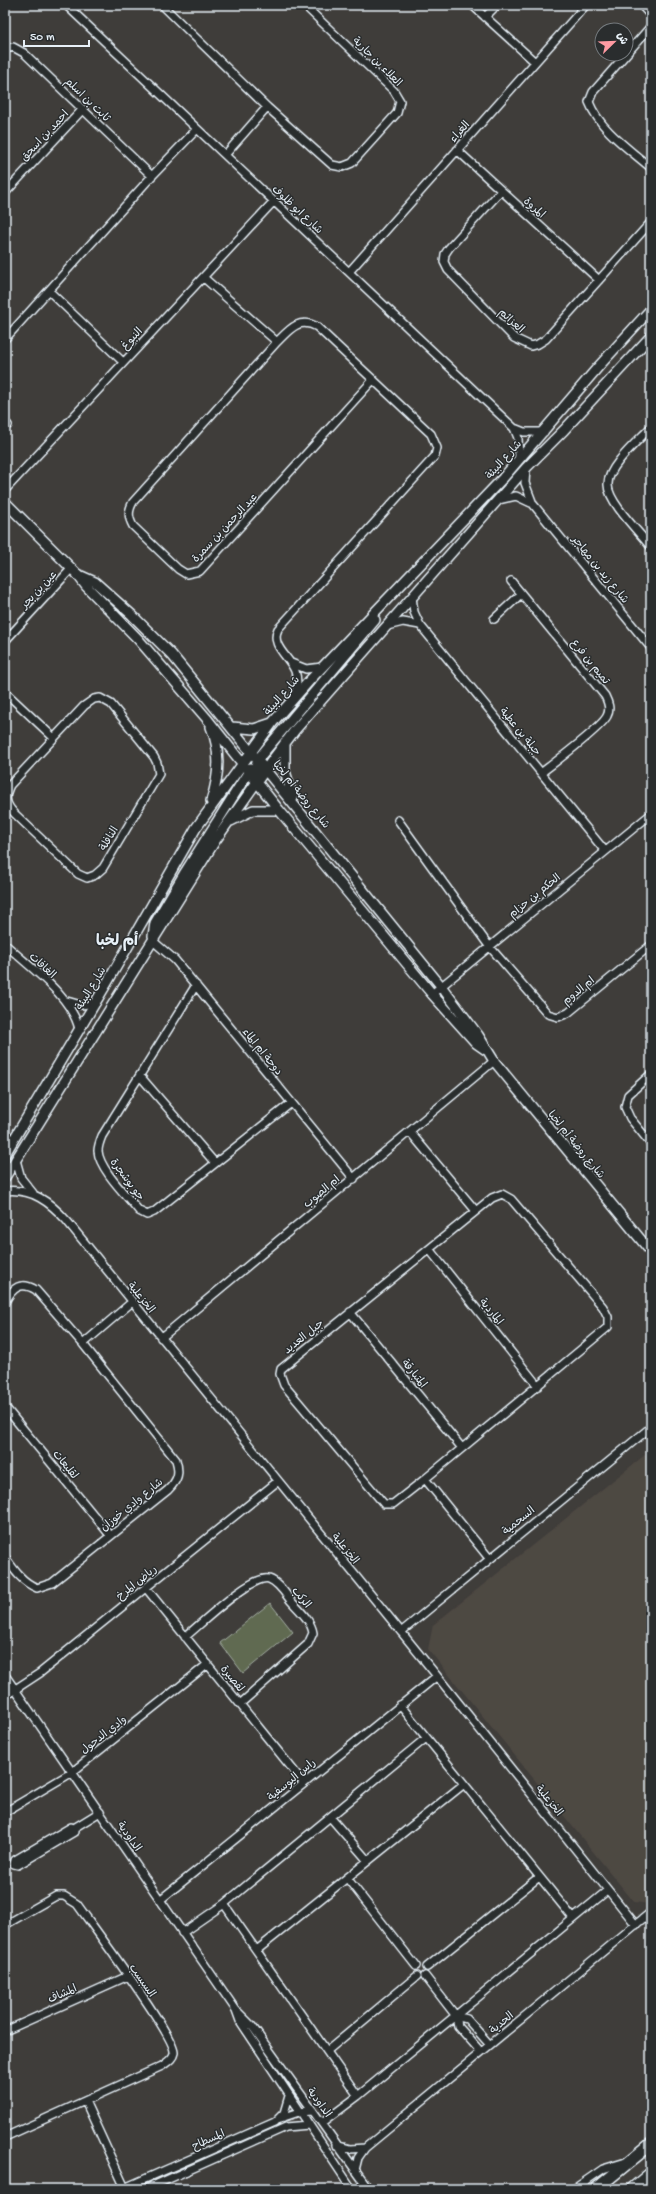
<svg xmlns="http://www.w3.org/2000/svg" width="656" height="2194" viewBox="0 0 656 2194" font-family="'Gochi Hand','Playpen Sans Arabic',sans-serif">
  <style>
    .built { fill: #4e4843 }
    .grass { fill: #606a51; stroke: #a4aea4 }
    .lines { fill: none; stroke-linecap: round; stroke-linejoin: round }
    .minor-casing { stroke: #e8f1f8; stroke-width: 10 }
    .tertiary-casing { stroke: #e8f1f8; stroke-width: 12 }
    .primary-casing { stroke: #e8f1f8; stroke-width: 14 }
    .minor { stroke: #2a2d2e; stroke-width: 7 }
    .tertiary { stroke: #2a2d2e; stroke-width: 9 }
    .primary { stroke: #2a2d2e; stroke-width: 11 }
    .labels { text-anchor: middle; stroke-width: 3; stroke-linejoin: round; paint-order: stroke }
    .street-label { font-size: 11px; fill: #e8f1f8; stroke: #2a2d2e }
    .district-label { font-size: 15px; font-weight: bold; fill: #e8f1f8; stroke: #2a2d2e }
  </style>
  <rect width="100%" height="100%" fill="#3f3d3a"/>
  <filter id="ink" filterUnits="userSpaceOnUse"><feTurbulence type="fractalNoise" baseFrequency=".025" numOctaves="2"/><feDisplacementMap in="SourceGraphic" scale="8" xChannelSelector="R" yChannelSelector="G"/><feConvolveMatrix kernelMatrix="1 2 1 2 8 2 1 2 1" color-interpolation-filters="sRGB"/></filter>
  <g filter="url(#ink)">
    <path class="built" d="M651,1450V1904L634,1902L428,1649L433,1625Z"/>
    <path class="grass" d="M270,1603L293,1632L243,1673L220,1643Z"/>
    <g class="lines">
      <g class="minor-casing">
        <path id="minor" d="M66,5L514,428L524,432H544
          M162,5L267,107L332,165L342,167L352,163L397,113L400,101L394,91L304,5
          M472,5L535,62
          M641,5L651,16
          M485,17L497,5
          M651,26L593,92L589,102C600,130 629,149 651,168
          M5,49L13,47L24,53L152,176
          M457,150L599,280
          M225,155L267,107
          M501,191L449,248L445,254L444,262L448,270L514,338L531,346L538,344L546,339L651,222
          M5,193L83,109
          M349,272L586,5
          M204,278L277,342
          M49,291L123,362
          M5,339L152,176L197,129
          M5,426L8,425
          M651,427C639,440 607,467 608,485C608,502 640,533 651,547
          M514,428L518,438L519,460
          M526,468L525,483L533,504L651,648
          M5,490L274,201
          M498,500L516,496L531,503
          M511,581L605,696C608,702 611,709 607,716C602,727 554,763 541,773
          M412,597L414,612L420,625L605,851
          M494,619L521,594
          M387,626L403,622L420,625
          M5,641L71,569
          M291,663L306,669L322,667
          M5,692L54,738
          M295,696C297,688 298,679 295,671C289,656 270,646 278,629L435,456L437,448L431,434L317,327C299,317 290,329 277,342L133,502C128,511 128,517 133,526L178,569L186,574L200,571L373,380
          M100,698L111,704L154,757L157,763L159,774L103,868L95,875L87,878L78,874L15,814C5,804 4,797 10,785L84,706L94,699Z
          M398,820L489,946L548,1014L558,1017L568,1013L651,945
          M153,941L175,960L354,1179
          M5,944C30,968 71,995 79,1029
          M196,985L102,1136C100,1141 98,1146 98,1151C99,1169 128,1197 139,1211L147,1215L154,1212L291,1103
          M432,994L651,814
          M67,1001L81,1005L96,1003
          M651,1074L628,1095L625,1107L630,1118L651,1144
          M140,1076L215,1163
          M410,1132L476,1211
          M16,1160L21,1178L33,1193
          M5,1191C32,1188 50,1202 67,1221L437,1676L636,1925
          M502,1194L511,1199L603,1307L608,1317V1327L425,1479L393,1504H384L284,1385L280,1374L281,1369L476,1211L492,1198Z
          M429,1249L538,1386
          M5,1302C13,1287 21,1281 36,1290L83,1344L176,1460C180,1473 178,1480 168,1490L52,1583L37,1588C22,1582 14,1570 5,1557
          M350,1312L462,1448
          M161,1338L494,1061
          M83,1344L132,1302
          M5,1407L110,1535
          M425,1479L489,1558
          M146,1588L303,1782
          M401,1632L651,1427
          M185,1637C200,1625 252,1574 269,1579C278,1582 285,1593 291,1601C299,1610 311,1620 313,1633L308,1644L240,1704
          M5,1675L236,2010L240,2021L352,2189
          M5,1696L40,1673L278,1481
          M400,1705L573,1918
          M5,1812L71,1773L208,1664
          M330,1817L368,1861
          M71,1827L74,1828V1832L18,1865L14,1864L15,1860Z
          M74,1828L100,1812
          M347,1878L416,1966
          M160,1900L437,1676
          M224,1904L358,2096
          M5,1925L56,1896H64L77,1904C91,1924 176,2037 174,2053C173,2059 167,2062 162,2066L5,2137
          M182,1933L224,1904L426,1738
          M257,1950L464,1784
          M427,1967L539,1877
          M425,1976L456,2016L458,2026L481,2052
          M236,2010L252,2026L369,2189
          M456,2016L467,2019L490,2045
          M5,2031L128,1976
          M327,2051L417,1976
          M85,2101L125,2188
          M281,2118L299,2112L313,2111
          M322,2123L358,2096L608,1890
          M336,2145L350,2149L365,2148
          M355,2170L358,2158L365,2148L651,1912
          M122,2189L275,2122L284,2113L289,2096
          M146,2189L286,2127L309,2125
          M574,2189L603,2169L626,2162"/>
      </g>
      <g class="tertiary-casing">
        <path id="tertiary" d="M5,502L77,574L86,586L138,639L208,720L279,810L432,994L476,1043L486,1050
          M77,574L95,582L132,615L172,655L441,986L478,1035L494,1061L651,1252
          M211,727C221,751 219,777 211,801
          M232,727L254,729L272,723
          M285,742V771L293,798
          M256,781L255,770L258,759L375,620
          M231,821L253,810H279
          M153,936L155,923L184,874L251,768
          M5,1154L107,983L196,828L273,722L310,680L503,478L599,366L651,309
          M5,1177L215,841L273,759L295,730L526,468L564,430L651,336"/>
      </g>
      <g class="primary-casing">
        <path id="primary" d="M596,2189L651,2144
          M632,2189L651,2173"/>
      </g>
      <use href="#minor" class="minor"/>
      <use href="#tertiary" class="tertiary"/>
      <use href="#primary" class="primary"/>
    </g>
  </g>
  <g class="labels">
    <g class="street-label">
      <text transform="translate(378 61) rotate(45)" y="4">العلاء بن جارية</text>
      <text transform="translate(88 99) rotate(44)" y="4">ثابت بن اسلم</text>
      <text transform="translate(459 131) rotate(-48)" y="4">الغراء</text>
      <text transform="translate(44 135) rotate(-47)" y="4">احمد بن اسحق</text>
      <text transform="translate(535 207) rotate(42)" y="4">المروة</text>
      <text transform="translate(298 209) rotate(43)" y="4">شارع ابو ظلوف</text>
      <text transform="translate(512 320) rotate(43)" y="4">العزائم</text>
      <text transform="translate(131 338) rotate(-46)" y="4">النبوغ</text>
      <text transform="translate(503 459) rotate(-48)" y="4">شارع البيئة</text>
      <text transform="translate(224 527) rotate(-47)" y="4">عبد الرحمن بن سمرة</text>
      <text transform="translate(601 569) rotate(51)" y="4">شارع زيد بن مهاجر</text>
      <text transform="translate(38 589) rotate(-47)" y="4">عين بن بحر</text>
      <text transform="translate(591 661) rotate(51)" y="4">تميم بن فرع</text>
      <text transform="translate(281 695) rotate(-49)" y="4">شارع البيئة</text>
      <text transform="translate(521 731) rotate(51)" y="4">جبلة بن عطية</text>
      <text transform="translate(302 794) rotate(51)" y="4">شارع روضة أم لخبا</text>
      <text transform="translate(108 838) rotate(-59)" y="4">النافلة</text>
      <text transform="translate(534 895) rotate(-39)" y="4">الحكم بن حزام</text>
      <text transform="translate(43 965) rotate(43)" y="4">الغافات</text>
      <text transform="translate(90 988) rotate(-59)" y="4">شارع البيئة</text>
      <text transform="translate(578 990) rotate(-39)" y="4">ام الدوم</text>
      <text transform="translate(263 1051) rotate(51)" y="4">دوحة ام الماء</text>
      <text transform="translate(577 1144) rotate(51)" y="4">شارع روضة أم لخبا</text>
      <text transform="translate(128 1179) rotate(53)" y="4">جو بوشجرة</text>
      <text transform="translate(321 1191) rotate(-40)" y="4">ام الصوب</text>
      <text transform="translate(142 1297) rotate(51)" y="4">الخزعلية</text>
      <text transform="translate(492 1311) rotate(51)" y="4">الماردية</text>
      <text transform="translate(303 1336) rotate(-39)" y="4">جبل العديد</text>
      <text transform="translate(415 1373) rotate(51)" y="4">المتبارقة</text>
      <text transform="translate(66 1464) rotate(51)" y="4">لقليعات</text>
      <text transform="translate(131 1504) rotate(-39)" y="4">شارع وادي خوزان</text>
      <text transform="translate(518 1520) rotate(-39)" y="4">السحمية</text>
      <text transform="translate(346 1548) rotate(51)" y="4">الخزعلية</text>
      <text transform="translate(136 1582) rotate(-39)" y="4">رياض المرخ</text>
      <text transform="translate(302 1597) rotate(50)" y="4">الركب</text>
      <text transform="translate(233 1678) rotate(51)" y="4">لقصيرة</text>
      <text transform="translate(103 1734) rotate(-38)" y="4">وادي الدحول</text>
      <text transform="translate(291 1779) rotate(-40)" y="4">راس اليوسفية</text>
      <text transform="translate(550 1800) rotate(51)" y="4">الخزعلية</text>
      <text transform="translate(130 1836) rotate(55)" y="4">الداودية</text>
      <text transform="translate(143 1980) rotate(55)" y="4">السبسب</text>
      <text transform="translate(62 1993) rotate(-24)" y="4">المشاف</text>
      <text transform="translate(501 2022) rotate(-40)" y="4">الحدية</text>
      <text transform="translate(320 2102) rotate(54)" y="4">الداودية</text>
      <text transform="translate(208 2139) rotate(-24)" y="4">المسطاح</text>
    </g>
    <g class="district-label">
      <text x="117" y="945">أم لخبا</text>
    </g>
  </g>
  <rect width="656" height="2194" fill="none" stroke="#2a2d2e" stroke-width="20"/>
  <rect x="10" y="10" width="636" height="2174" fill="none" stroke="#e8f1f8" stroke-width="1.5" filter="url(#ink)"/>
  <g transform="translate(614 42) rotate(67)"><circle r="19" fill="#2a2d2e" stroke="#767b7f"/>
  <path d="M0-3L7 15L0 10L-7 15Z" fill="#ff9aa2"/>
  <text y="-6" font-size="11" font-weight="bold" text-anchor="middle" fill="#e8f1f8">ش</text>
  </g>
  <path d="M24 40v6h65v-6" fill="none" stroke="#e8f1f8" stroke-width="2"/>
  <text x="30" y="40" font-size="12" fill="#e8f1f8" stroke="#2a2d2e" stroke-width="3" paint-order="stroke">50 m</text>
</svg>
